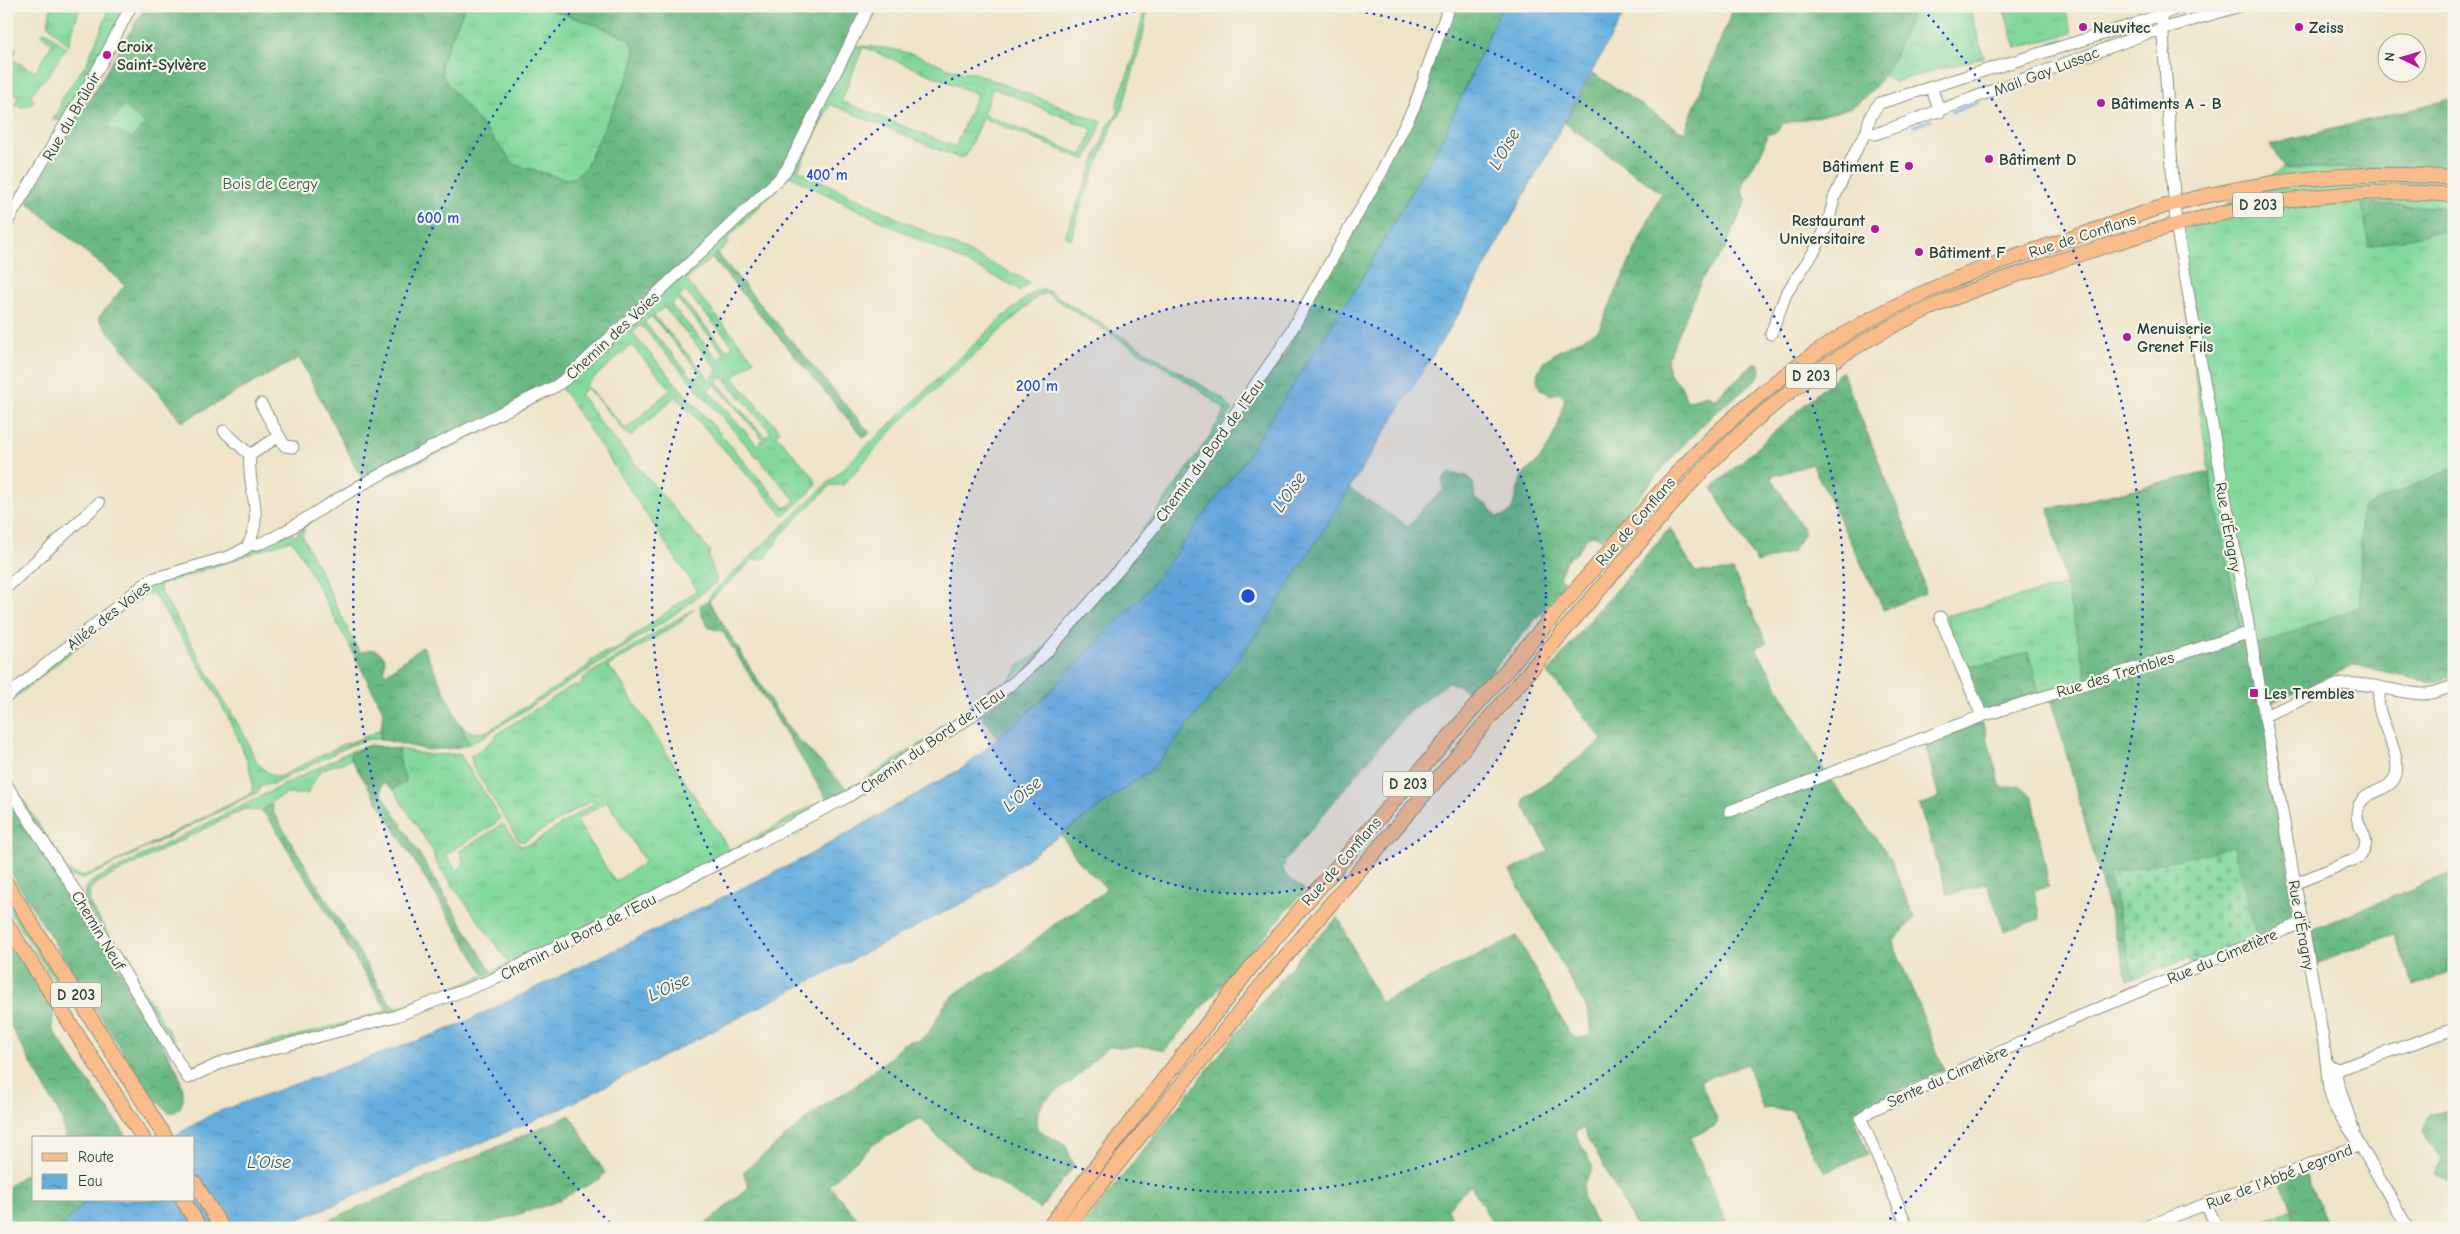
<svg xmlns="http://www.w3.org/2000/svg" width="2460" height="1234" viewBox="0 0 2460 1234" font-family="'Comic Neue',sans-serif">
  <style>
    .grass { fill: url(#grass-tufts); stroke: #518b68; fill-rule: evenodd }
    .forest { fill: url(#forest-crowns); stroke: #447b5c }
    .cemetery { fill: url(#cemetery-stones); stroke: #518b68 }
    .park { fill: #83d99d; stroke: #518b68 }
    .water { fill: url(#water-ripples); stroke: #427588 }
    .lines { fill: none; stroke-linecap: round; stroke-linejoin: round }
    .stream { stroke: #65addd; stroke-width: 3 }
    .minor-casing { stroke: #87907e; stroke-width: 13 }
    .major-casing { stroke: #87907e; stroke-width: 16 }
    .minor { stroke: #fff; stroke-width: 11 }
    .major { stroke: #f9bc8a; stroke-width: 14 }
    .ring { fill: none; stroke: #1d4ed8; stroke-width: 2.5; stroke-dasharray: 2.5 5 }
    .poi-dot { fill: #b5179e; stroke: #f7f3e8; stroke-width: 2 }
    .labels { text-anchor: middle; stroke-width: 4.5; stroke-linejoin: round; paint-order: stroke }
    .shield { fill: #f7f3e8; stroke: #60746a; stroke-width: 1 }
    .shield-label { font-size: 15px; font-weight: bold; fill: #1f3d34 }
    .poi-label { font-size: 16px; font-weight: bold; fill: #1f3d34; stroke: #f7f3e8; text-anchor: start }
    .street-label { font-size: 16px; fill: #1f3d34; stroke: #f7f3e8 }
    .park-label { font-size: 16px; fill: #335c49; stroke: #f7f3e8 }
    .water-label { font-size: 18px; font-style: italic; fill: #30595e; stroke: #f7f3e8 }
    .centre { fill: #1d4ed8; stroke: #f7f3e8; stroke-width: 2.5 }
    .ring-label { font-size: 15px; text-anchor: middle; font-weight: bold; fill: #1d4ed8; stroke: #f7f3e8; stroke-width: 4.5; stroke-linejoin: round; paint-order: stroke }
  </style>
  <defs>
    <pattern id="grass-tufts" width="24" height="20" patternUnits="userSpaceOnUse" patternTransform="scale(1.25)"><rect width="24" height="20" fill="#83d99d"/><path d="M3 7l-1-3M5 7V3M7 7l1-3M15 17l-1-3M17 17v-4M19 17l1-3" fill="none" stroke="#71bb88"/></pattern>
    <pattern id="forest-crowns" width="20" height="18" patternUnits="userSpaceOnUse" patternTransform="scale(1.25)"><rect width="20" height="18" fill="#6ab984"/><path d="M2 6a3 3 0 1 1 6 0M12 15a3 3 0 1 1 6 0" fill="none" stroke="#57986d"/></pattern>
    <pattern id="cemetery-stones" width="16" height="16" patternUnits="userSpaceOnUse" patternTransform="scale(1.25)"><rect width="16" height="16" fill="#83d99d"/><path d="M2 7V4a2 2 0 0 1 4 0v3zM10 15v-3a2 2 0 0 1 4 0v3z" fill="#71bb88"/></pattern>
    <pattern id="water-ripples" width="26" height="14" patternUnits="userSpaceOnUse" patternTransform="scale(1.25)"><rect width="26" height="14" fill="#65addd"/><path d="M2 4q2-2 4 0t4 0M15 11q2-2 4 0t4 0" fill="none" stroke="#538eb4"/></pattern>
  </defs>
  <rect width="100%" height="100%" fill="#f7f3e8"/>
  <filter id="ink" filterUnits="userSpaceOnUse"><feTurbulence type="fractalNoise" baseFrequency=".02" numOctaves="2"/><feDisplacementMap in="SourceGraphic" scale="10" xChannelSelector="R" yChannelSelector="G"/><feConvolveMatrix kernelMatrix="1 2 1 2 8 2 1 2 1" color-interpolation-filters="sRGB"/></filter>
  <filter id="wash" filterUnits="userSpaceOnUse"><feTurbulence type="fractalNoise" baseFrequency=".0096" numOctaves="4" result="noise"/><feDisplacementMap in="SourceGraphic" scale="20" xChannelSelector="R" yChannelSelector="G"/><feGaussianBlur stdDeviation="1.12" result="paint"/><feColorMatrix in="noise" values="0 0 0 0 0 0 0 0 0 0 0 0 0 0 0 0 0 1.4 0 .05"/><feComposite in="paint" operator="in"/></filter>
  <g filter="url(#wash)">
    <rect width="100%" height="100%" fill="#efe4c9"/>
    <path class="grass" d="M51,6H80L68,46L48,25Z
      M98,6H128L64,117L61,120H53L54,116L58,114L62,98L87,63L108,13Z
      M465,6H539L597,25L630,40L635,50L633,66L586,167L574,178L565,179L515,165L448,85L442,74L441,62Z
      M1145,6H1148L1142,40L1122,109L1119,117L1115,119L1111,129L1082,202L1071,239L1065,236L1108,126L1118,113L1117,104L1132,62Z
      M1914,6H1969L1984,57L1893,82L1884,76Z
      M2003,6H2064L2072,33L2016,48Z
      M43,32H47L66,48L49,74L30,95L34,101C28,107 23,109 15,105L18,97L6,91V58L11,50L17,49L11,59L35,72L53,43L41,35Z
      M851,46C876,46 898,49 921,57C939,63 955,74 974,73L1102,122L1086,160L982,118L966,156L959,158L830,104L798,170L1030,282L1019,292L1018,288L789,176L728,238V244L686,280L754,360L733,378L780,431L776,435L814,477L816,484L814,488L784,516L676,396L630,437L587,388L580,394L602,425L711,552L708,555L717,581C698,596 680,611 659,625L483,737L469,744L460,723C468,733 477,735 488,731L587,667C593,656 604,652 615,650L697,590L561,387L500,422L365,488L305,526L302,535L305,541L355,644L350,647L296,545L290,540L160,585V590L246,738C253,756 259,772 279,777L342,745L370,735L380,729L382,724L380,739H369L349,746L273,784H265L260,787L258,792L90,876L83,879L71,876L6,780V773L69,872L82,876L95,872L252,793C259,752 177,630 152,592L123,610L6,705V700L151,585L291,532L295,536L298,534L299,527L338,502ZM863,47L977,94L955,147L841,101ZM993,88L1093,129L1082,155L983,114ZM685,291L733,345L727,351L679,297ZM677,299L724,353L718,359L671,305ZM664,307L718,370L710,380L654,316ZM651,316L701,373L694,379L644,322ZM641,325L795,500V501L785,508L632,333ZM631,345L671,389L626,429L586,385ZM723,377L771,432L765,437L717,383ZM715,384L763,439L757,445L708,390Z
      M2284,168H2454V468L2362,508L2360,607L2245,650L2209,472L2175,237Z
      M1036,290H1046L1222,398L1232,410L1189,476L1063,631L997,694L873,779L600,920L574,931L547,949L499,973L423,1003L193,1070L186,1066L84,899L87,886L94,880L351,751L370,745L362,748L350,756L351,759C339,766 325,764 317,776C313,782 311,789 307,794H286L274,800L262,811L244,809L97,883L89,890L90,904L190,1066C297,1032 409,1014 509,963L435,861L433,851L393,789L406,781L401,767L398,749L431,755L460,754L500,817L495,824L445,855L457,870L464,866L460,851L503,824L520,846L531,844L594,803L592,800L524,841H519L472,765L471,755L487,745L500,732L570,687L574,685L577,687L582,684L583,678L695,608L679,623L607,667L614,672L730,851L808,808L848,790L937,733L994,685L999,689L1014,675L1020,664C1040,657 1063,625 1077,609C1131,546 1183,481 1226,410L1197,388L1046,293L1038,296L899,423L843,485H831L781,535L766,558L753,560L709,601V598L713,592L1003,317ZM607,801L645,862L615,882L576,820Z
      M2066,585L2087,680L2052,701L2041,699L2027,652L1990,664L1964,666L1945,616Z
      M6,897L69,998L67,1000L6,906Z"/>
    <path class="forest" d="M146,6H465L441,62L442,74L448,85L515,165L565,179L574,178L586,167L633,66L635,50L630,40L597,25L539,6H863L791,163L562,383L366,487L299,358L182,422L98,318L125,285L27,202Z
      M1452,6H1502L1444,135L1359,283L1242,464L1149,589L1041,701L998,738L981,715L1005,694L1203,466L1289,348L1300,321L1382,176Z
      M1734,6H1914C1899,41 1888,85 1853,106C1838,114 1801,119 1782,124L1778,131L1767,135L1763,149L1743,183L1742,193L1747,199L1723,252L1702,279L1668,359C1666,377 1674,375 1681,386C1684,390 1684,397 1687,401L1707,395L1715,398L1754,364H1759L1761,369C1760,382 1728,401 1718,410C1678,447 1644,491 1609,533L1601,539L1593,535L1587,537L1577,553L1566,560L1559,578L1567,582L1482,683H1476L1467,691L1449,682L1407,713L1285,861L1283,868L1286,876L1305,890L1164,1051C1147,1043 1129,1049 1111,1046C1095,1055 1089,1067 1076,1078C1065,1088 1047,1094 1040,1108C1036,1116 1037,1122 1039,1130L1066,1146L1074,1166L1040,1209L975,1168L938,1137L922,1119H918L874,1144L829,1185L865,1228H701L749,1187L743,1172L829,1101L850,1090L892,1056L901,1045L910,1041H919L930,1030L947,1001L959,991L980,977L1002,967L1057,922L1101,894L1106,888L1081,864L1061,835L1149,771L1165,755L1270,615L1349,488L1409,527L1422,509L1443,491V479L1449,473L1468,476L1473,483L1475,499L1487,505L1497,517L1504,516L1511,512L1522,476L1540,459L1548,447L1558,425L1565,398L1559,393L1550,395L1541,390C1521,358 1583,342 1599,329L1661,193L1565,123L1593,73L1679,130L1685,131Z
      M2454,98V168H2284L2270,145Z
      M2362,203L2454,208V229L2369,246Z
      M717,253L870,433L864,438L712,258Z
      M1842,371L1919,561L1925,593L1884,610L1812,464L1771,477L1805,532L1792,552L1757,563L1712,488Z
      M2454,468V676L2433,683L2355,665L2272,702L2292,913L2257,939L2109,874L2134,979L2128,981L2052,701L2087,680L2049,509L2209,472L2245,650L2360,607L2362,508Z
      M1670,528L1695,572L1733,571L1767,643L1756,648L1826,774L1890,857L1914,918L1893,942L1944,1069L1864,1107L1855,1121L1868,1154L1826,1172L1815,1157L1793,1111C1783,1110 1773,1107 1763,1109L1747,1064L1700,1081L1718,1121L1715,1126L1690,1138L1729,1228H1637L1583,1128L1575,1132L1593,1168C1574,1194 1585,1201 1598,1228H1495L1471,1185L1447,1209L1456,1228H1081L1256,1009L1304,951L1338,917L1380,1003L1517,936L1569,1033L1577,1038L1589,1036L1591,1030L1588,1011L1510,871L1549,851L1524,807L1525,798L1603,740L1548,673L1594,615Z
      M709,601L776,710L795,736L848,790L827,799L722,631L709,628L701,614L700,605Z
      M355,644L361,653C370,647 379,649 385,658L384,670L386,674L423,646L469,744L455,748L428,750L380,739L383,711L350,647Z
      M2028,652L2041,699L1983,715L1964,666L1990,664Z
      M1983,723L2001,788L2020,786L2033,798L2049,887L2034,890L2040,919L2004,931L1987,883L1948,895L1919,805L1939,798L1923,736Z
      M370,745L398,749L401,767L406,782L393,789L385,783L381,786V792L492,972L485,975L351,759L350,754Z
      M6,795L102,940L177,1070C181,1083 190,1102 175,1112H168L147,1091L6,865Z
      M272,804L273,812L391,1005L396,1008L385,1012V1007L271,822L262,811Z
      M2454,872V970L2414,986L2394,934L2316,964L2313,929Z
      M6,936L54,1009L52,1027L54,1032L128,1138H65L62,1119L6,1018Z
      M2454,1108V1185L2434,1173L2442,1160L2422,1131L2430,1113Z
      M570,1115L605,1173L600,1179L551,1204L476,1228H312Z
      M34,1168V1200H88L59,1228H6V1188Z
      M2304,1171L2329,1228H2299L2281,1184Z"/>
    <path class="cemetery" d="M2234,847L2257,939L2192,966L2189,958L2134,979L2109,874Z"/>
    <path class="park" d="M124,106L145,124L132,138L107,128Z
      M2290,1210L2297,1228H2248Z"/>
    <path class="water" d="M1502,6H1628L1460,312L1270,615L1207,701L1164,755L1149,771L974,897L563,1108L279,1228H59L88,1200H194V1138H171L214,1113L455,1027L804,858L966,766L1041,701L1149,589L1242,464L1359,283L1444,135Z"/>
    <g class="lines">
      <path class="stream" d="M2252,7L2255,6
        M2097,30L2121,22
        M2050,44L2064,40
        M1953,112L1978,102
        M1914,126L1931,120"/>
    </g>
  </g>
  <g filter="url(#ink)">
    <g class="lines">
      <g class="minor-casing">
        <path id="minor" d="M2161,6L2176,225L2324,1044L2329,1089L2335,1108L2357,1140L2408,1228
          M2184,6L2135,24L1880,103C1872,111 1868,120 1867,131L1875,134L1884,131L2145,34L2240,6
          M1931,87L1940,112
          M6,224L102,62L131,6
          M1771,334L1786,294L1815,250L1828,224L1834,198L1858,146L1867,131
          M224,431L250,455
          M279,436L285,446L293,447
          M249,545C266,546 298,523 313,514C391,465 474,426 556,386L567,378L780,178L787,169L869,6
          M6,588L99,503
          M1940,617L1982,716
          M6,697L142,586L152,579L231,556L247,547C266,513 246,487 250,455L279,436L261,404
          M2264,716L2337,685C2366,680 2394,693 2423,694C2433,694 2444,689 2454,686
          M6,784L74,889L188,1078L225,1061L396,1016L489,981L849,796L969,718L1014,682L1046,653L1137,549L1171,505L1283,345L1381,173L1414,107L1449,6
          M1730,811L1982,716L2248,633
          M2294,884L2358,858C2378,837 2352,829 2358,808C2363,789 2392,793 2396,774C2401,755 2382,726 2379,707C2377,701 2380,694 2380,688
          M2333,1067L2354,1132
          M2328,1076L2336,1070L2454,1029
          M2206,1205L2218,1228
          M1908,1228L1861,1119L1870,1111L2064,1023L2301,923
          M2143,1228L2360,1145"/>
      </g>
      <g class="major-casing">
        <path id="major" d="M6,883L166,1138
          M6,923L143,1138
          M194,1182L222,1228
          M183,1200L200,1228
          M1048,1228L1255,962L1666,485C1741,402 1829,333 1932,289C1981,267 2033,251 2084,234C2117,223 2150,209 2184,201C2272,179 2364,169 2454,178
          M1066,1228L1263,983L1681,494C1750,416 1834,351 1930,308C1984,284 2040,267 2096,249C2215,210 2328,183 2454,195"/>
      </g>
      <use href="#minor" class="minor"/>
      <use href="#major" class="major"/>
    </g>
  </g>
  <circle cx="1248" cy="596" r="298" fill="#1d4ed8" fill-opacity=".12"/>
  <g class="ring">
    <circle cx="1248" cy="596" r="298"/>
    <path d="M1336 7A596 596 0 1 1 1160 7"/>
    <path d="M610 1223A894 894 0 0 1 573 9M1923 9A894 894 0 0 1 1886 1223"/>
  </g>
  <g class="poi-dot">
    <circle cx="2083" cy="27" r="5"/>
    <circle cx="2299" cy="27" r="5"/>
    <circle cx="107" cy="55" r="5"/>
    <circle cx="2101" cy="103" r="5"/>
    <circle cx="1989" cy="159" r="5"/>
    <circle cx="1909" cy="166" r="5"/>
    <circle cx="1875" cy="229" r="5"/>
    <circle cx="1919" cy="252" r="5"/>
    <circle cx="2127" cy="337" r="5"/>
    <rect x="2249" y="688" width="10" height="10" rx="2.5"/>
  </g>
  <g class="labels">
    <g class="shield">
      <rect x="2233" y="192.5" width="50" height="25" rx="4"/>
      <rect x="1786" y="363.5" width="50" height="25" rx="4"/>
      <rect x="1383" y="771.5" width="50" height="25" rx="4"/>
      <rect x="51" y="982.5" width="50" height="25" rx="4"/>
    </g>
    <g class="shield-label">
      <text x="2258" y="210">D 203</text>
      <text x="1811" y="381">D 203</text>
      <text x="1408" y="789">D 203</text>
      <text x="76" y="1000">D 203</text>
    </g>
    <g class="poi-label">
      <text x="2093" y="33">Neuvitec</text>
      <text x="2309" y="33">Zeiss</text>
      <text x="117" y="52">Croix<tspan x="117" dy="18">Saint-Sylvère</tspan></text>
      <text x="2111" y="109">Bâtiments A - B</text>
      <text x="1999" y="165">Bâtiment D</text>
      <text x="1899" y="172" text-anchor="end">Bâtiment E</text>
      <text x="1865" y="226" text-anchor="end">Restaurant<tspan x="1865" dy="18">Universitaire</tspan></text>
      <text x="1929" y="258">Bâtiment F</text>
      <text x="2137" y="334">Menuiserie<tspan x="2137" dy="18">Grenet Fils</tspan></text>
      <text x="2264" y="699">Les Trembles</text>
    </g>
    <g class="street-label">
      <text transform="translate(2046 71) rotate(-21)" y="6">Mail Gay Lussac</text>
      <text transform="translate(71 116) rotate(-60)" y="6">Rue du Brûloir</text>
      <text transform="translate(2082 235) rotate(-18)" y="6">Rue de Conflans</text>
      <text transform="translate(612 335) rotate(-43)" y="6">Chemin des Voies</text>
      <text transform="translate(1209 450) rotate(-54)" y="6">Chemin du Bord de l'Eau</text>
      <text transform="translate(1635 521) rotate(-49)" y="6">Rue de Conflans</text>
      <text transform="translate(2229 527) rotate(80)" y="6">Rue d'Éragny</text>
      <text transform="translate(108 615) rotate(-38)" y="6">Allée des Voies</text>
      <text transform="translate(2115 674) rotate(-17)" y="6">Rue des Trembles</text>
      <text transform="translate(932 740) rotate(-35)" y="6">Chemin du Bord de l'Eau</text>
      <text transform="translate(1341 861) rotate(-49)" y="6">Rue de Conflans</text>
      <text transform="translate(2302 925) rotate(80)" y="6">Rue d'Éragny</text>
      <text transform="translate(99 930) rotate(59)" y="6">Chemin Neuf</text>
      <text transform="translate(578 936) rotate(-27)" y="6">Chemin du Bord de l'Eau</text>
      <text transform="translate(2222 956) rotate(-23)" y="6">Rue du Cimetière</text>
      <text transform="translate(1947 1076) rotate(-24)" y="6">Sente du Cimetière</text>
      <text transform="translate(2279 1176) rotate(-21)" y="6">Rue de l'Abbé Legrand</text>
    </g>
    <g class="park-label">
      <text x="270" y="189">Bois de Cergy</text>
    </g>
    <g class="water-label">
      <text transform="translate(1504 149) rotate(-60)" y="6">L'Oise</text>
      <text transform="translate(1289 492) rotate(-55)" y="6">L'Oise</text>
      <text transform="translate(1022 794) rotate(-40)" y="6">L'Oise</text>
      <text transform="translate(669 987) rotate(-24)" y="6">L'Oise</text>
      <text x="269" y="1168">L’Oise</text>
    </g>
  </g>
  <circle cx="1248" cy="596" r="8" class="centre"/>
  <g class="ring-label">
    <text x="827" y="180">400 m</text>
    <text x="438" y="223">600 m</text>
    <text x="1037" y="391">200 m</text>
  </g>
  <rect width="2460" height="1234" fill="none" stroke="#f7f3e8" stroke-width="25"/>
  <rect x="32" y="1136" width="162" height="65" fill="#f7f3e8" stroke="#a1aaa0"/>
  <rect x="42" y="1153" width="25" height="8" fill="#f9bc8a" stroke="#a1aaa0"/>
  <text x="78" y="1162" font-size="15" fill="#1f3d34">Route</text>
  <rect x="42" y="1174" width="25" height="15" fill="url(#water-ripples)" stroke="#a1aaa0"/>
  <text x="78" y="1186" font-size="15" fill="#1f3d34">Eau</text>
  <g transform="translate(2402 58) rotate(275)"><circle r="24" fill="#f7f3e8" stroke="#a1aaa0"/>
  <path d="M0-4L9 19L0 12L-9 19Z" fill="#b5179e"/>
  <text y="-8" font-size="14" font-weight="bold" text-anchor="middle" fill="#1f3d34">N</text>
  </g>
</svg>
